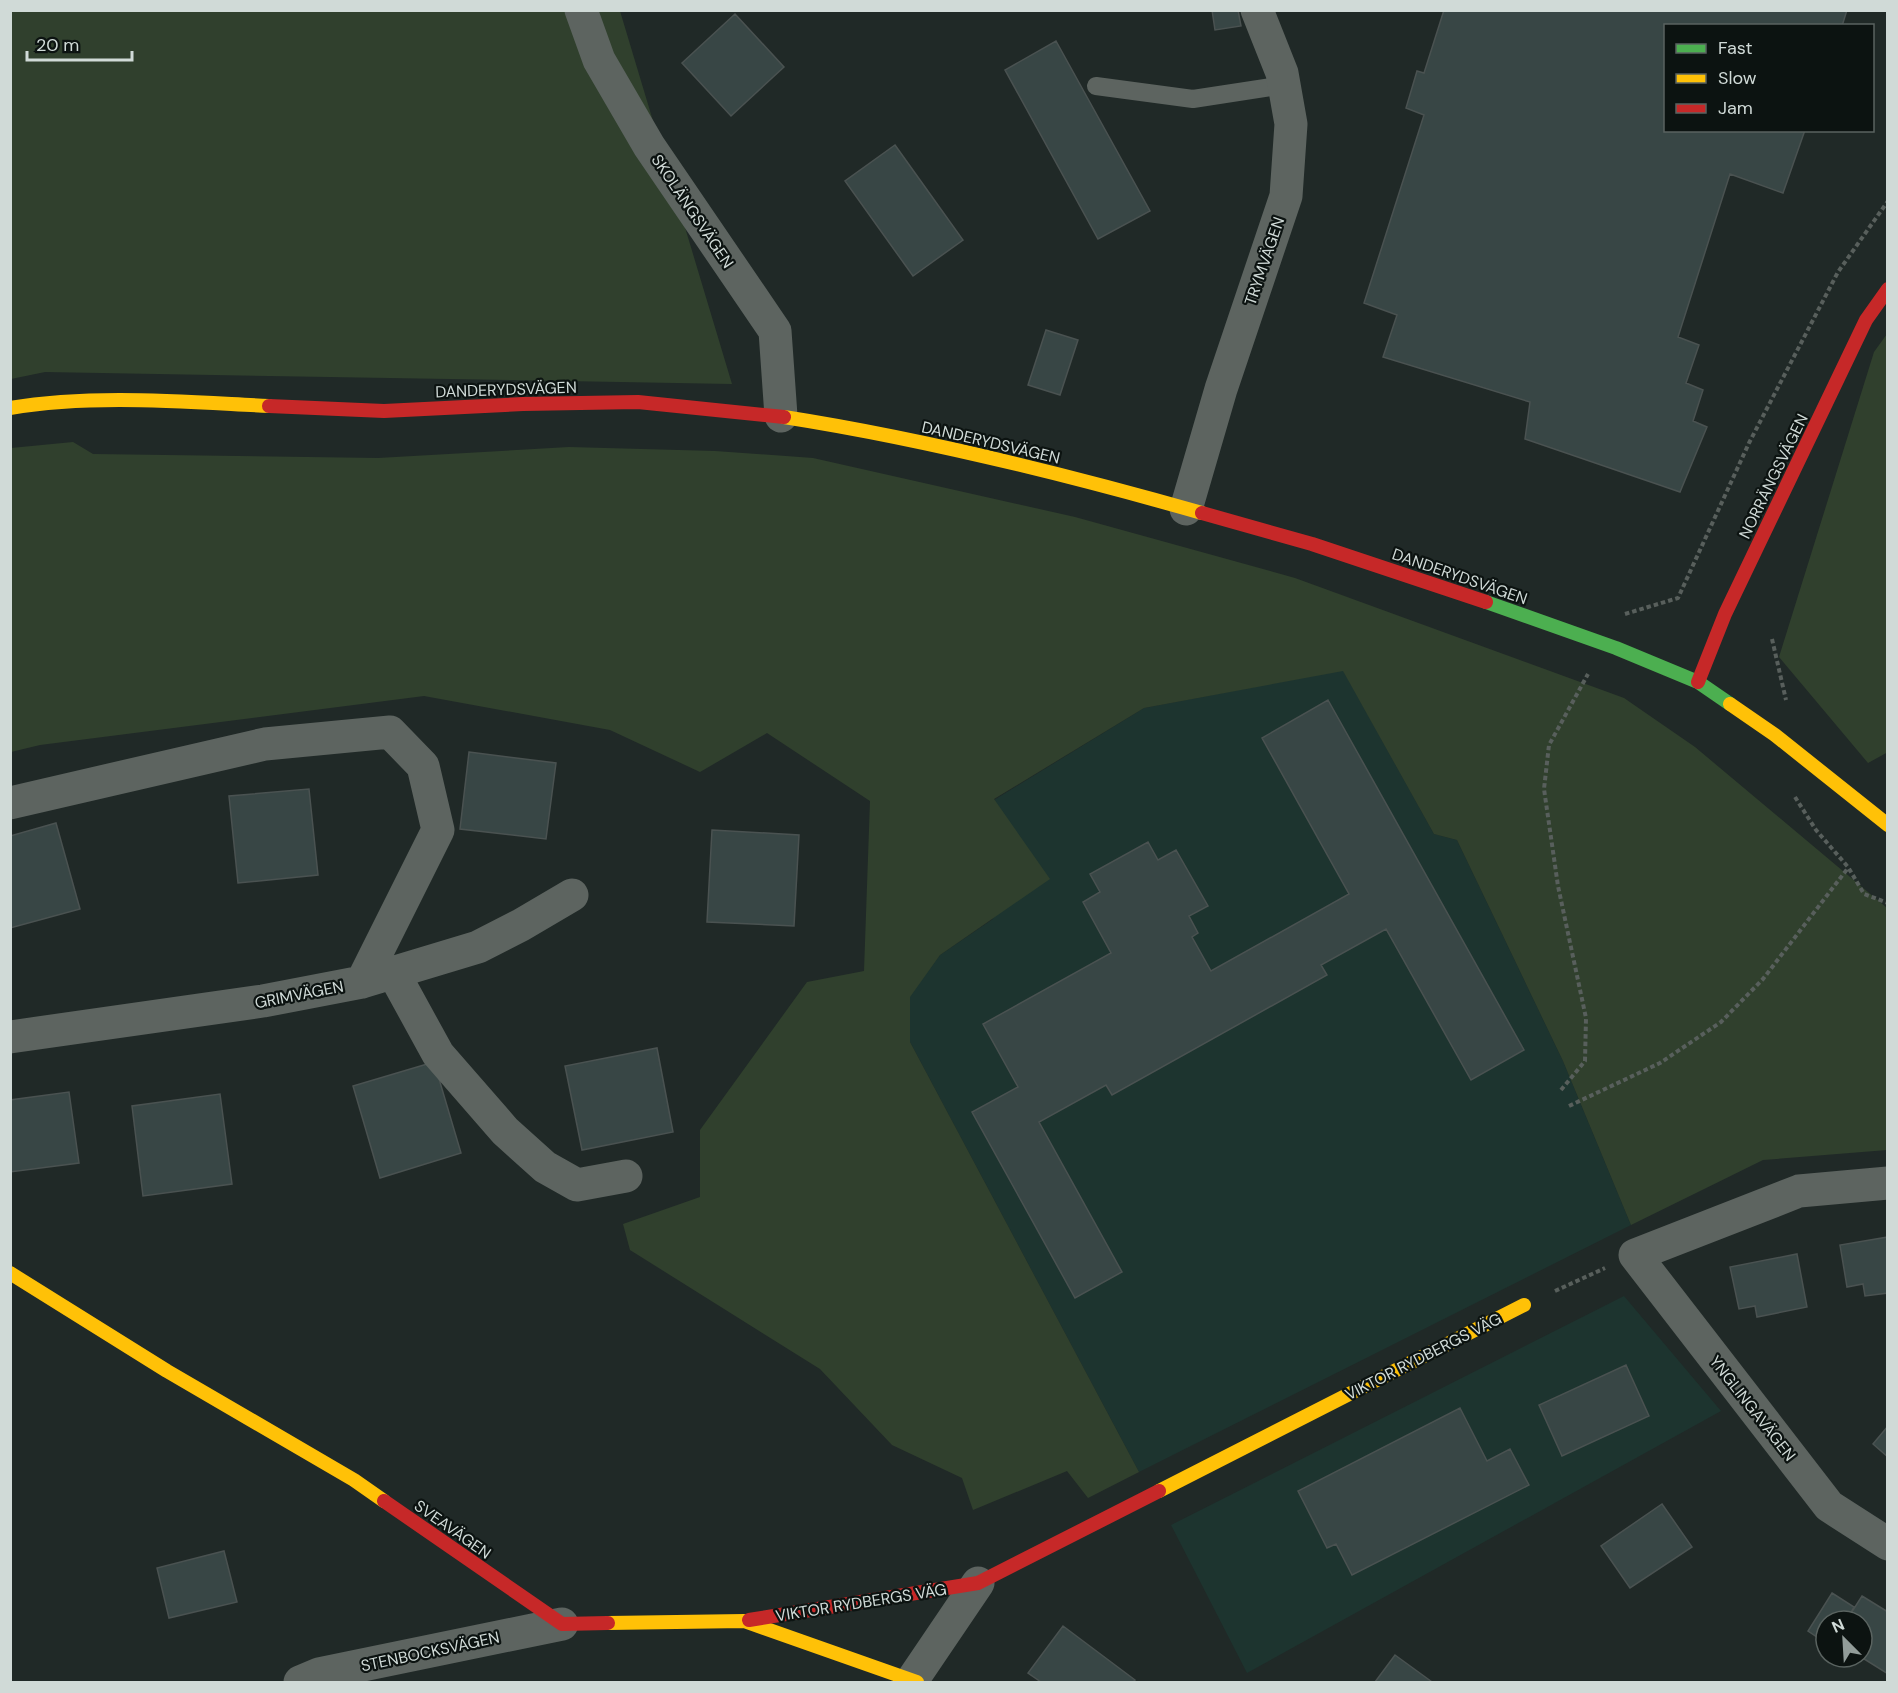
<svg xmlns="http://www.w3.org/2000/svg" width="1898" height="1693" viewBox="0 0 1898 1693" font-family="'DM Sans',sans-serif">
  <style>
    .built { fill: #1d342f }
    .green { fill: #30402d }
    .building { fill: #384645; stroke: #4a5251; stroke-width: 1.5 }
    .lines { fill: none; stroke-linecap: round; stroke-linejoin: round }
    .path { stroke: #585f5c; stroke-width: 4; stroke-dasharray: 4.5 3; stroke-linecap: butt }
    .lane { stroke: #5d6460; stroke-width: 18 }
    .street { stroke: #5d6460; stroke-width: 33 }
    .fast { stroke: #4caf50; stroke-width: 14 }
    .slow { stroke: #ffc107; stroke-width: 14 }
    .jam { stroke: #c62828; stroke-width: 14 }
    .labels { text-anchor: middle; stroke-width: 4.5; stroke-linejoin: round; paint-order: stroke }
    .street-label { font-size: 16px; fill: #d0dad7; stroke: #0c1311 }
  </style>
  <rect width="100%" height="100%" fill="#202927"/>
  <path class="built" d="M1343,670L1434,834L1457,840L1563,1061L1631,1225L1139,1472L910,1042L909,997L940,955L993,919L994,800L1144,708Z
    M1624,1296L1721,1411L1247,1673L1171,1525Z"/>
  <path class="green" d="M10,11H620L732,384L45,372L11,379Z
    M1887,334L1888,752L1868,763L1779,657L1874,352Z
    M73,442L93,454L378,458L569,447L715,451L813,458L1075,517L1295,578L1624,698L1695,747L1887,908V1150L1763,1160L1631,1225L1563,1061L1457,840L1434,834L1343,671L1144,708L994,799L1050,879L940,955L910,997V1042L1139,1472L1088,1498L1067,1471L973,1510L962,1478L892,1445L820,1369L630,1250L623,1224L700,1197V1130L807,982L864,971L870,801L767,733L700,772L610,730L424,696L40,745L11,752V448Z"/>
  <path class="building" d="M1212,10H1238L1241,26L1215,30Z
    M1444,10H1847L1842,26H1666V130H1805L1783,193L1730,174L1678,337L1699,345L1686,383L1703,390L1693,421L1707,427L1680,492L1525,439L1530,402L1383,357L1397,315L1364,303L1424,115L1406,108L1417,71L1424,73Z
    M735,14L784,67L731,116L682,63Z
    M1056,41L1150,211L1098,239L1005,70Z
    M895,145L963,240L913,276L845,181Z
    M1046,330L1078,340L1060,395L1028,385Z
    M1328,700L1524,1050L1471,1080L1386,929L1321,965L1327,975L1112,1095L1106,1085L1039,1122L1122,1272L1075,1298L972,1112L1018,1087L983,1024L1111,953L1083,902L1100,892L1090,874L1148,842L1158,860L1176,850L1208,906L1189,916L1198,933L1192,937L1211,971L1349,894L1262,738Z
    M469,752L556,763L546,839L460,829Z
    M309,789L318,875L238,883L229,796Z
    M56,823L80,909L10,928V836Z
    M712,830L799,835L794,926L707,922Z
    M657,1048L673,1132L582,1150L565,1066Z
    M434,1062L461,1153L380,1178L353,1086Z
    M69,1092L79,1163L10,1172V1100Z
    M220,1094L232,1184L143,1196L132,1106Z
    M1888,1237V1293L1865,1296L1863,1284L1847,1287L1840,1245Z
    M1797,1254L1807,1307L1757,1317L1755,1306L1739,1309L1730,1267Z
    M1626,1365L1649,1416L1562,1456L1539,1405Z
    M1460,1408L1487,1461L1510,1449L1529,1485L1352,1575L1336,1544L1327,1548L1298,1491Z
    M1888,1426V1457L1873,1444Z
    M1662,1504L1692,1547L1630,1588L1601,1546Z
    M224,1551L237,1602L169,1618L157,1568Z
    M1832,1593L1854,1607L1846,1621H1826V1643L1808,1631Z
    M1862,1596L1888,1612V1674L1861,1657L1862,1621H1846Z
    M1063,1626L1135,1680L1133,1682H1041L1028,1673Z
    M1395,1655L1432,1682H1375Z"/>
  <g class="lines">
    <path class="path" d="M1625,614L1678,598L1749,443L1838,272L1888,201
      M1772,639L1786,700
      M1795,797L1816,830L1848,867L1864,894L1888,903
      M1561,1090L1585,1061L1586,1018L1558,886L1544,789L1549,745L1588,674
      M1569,1106L1660,1063L1721,1022L1763,979L1848,868
      M1555,1291L1605,1268"/>
    <path class="lane" d="M1096,86L1193,99L1284,85"/>
    <path class="street" d="M581,10L599,60L649,146L775,331L781,416
      M1186,509L1221,389L1286,196L1291,124L1282,73L1257,10
      M10,803L265,744L390,732L423,766L438,830L362,982
      M393,972L438,1054L505,1131L545,1167L577,1185L626,1176
      M10,1037L263,1001L362,982L478,947L521,925L572,895
      M1888,1183L1799,1191L1635,1255L1829,1506L1888,1544
      M913,1679L978,1583
      M300,1682L319,1674L562,1624"/>
    <path class="fast" d="M1486,602L1616,648L1698,682L1730,704"/>
    <path class="slow" d="M10,408C94,394 184,402 269,406
      M784,417C925,439 1065,474 1202,513
      M1730,704L1775,735L1888,825
      M10,1273L167,1371L354,1480L384,1501
      M1159,1491L1524,1305
      M608,1623L744,1621L917,1682"/>
    <path class="jam" d="M269,406L384,411L523,404L638,402L784,417
      M1202,513L1312,544L1486,602
      M1698,682L1725,614L1866,320L1888,289
      M384,1501L562,1624L608,1623
      M749,1620L978,1583L1159,1491"/>
  </g>
  <g class="labels">
    <g class="street-label">
      <text transform="translate(693 211) rotate(56)" y="6">SKOLÄNGSVÄGEN</text>
      <text transform="translate(1264 261) rotate(-71)" y="6">TRYMVÄGEN</text>
      <text transform="translate(506 389) rotate(-2)" y="6">DANDERYDSVÄGEN</text>
      <text transform="translate(991 442) rotate(13)" y="6">DANDERYDSVÄGEN</text>
      <text transform="translate(1773 476) rotate(-64)" y="6">NORRÄNGSVÄGEN</text>
      <text transform="translate(1460 576) rotate(19)" y="6">DANDERYDSVÄGEN</text>
      <text transform="translate(299 994) rotate(-11)" y="6">GRIMVÄGEN</text>
      <text transform="translate(1423 1356) rotate(-27)" y="6">VIKTOR RYDBERGS VÄG</text>
      <text transform="translate(1753 1408) rotate(52)" y="6">YNGLINGAVÄGEN</text>
      <text transform="translate(453 1529) rotate(35)" y="6">SVEAVÄGEN</text>
      <text transform="translate(861 1602) rotate(-9)" y="6">VIKTOR RYDBERGS VÄG</text>
      <text transform="translate(430 1651) rotate(-12)" y="6">STENBOCKSVÄGEN</text>
    </g>
  </g>
  <rect width="1898" height="1693" fill="none" stroke="#d0dad7" stroke-width="24"/>
  <rect x="1664" y="24" width="210" height="108" fill="#0c1311" stroke="#5a6360" stroke-width="1.5"/>
  <rect x="1676" y="44" width="30" height="9" fill="#4caf50" stroke="#5a6360" stroke-width="1.5"/>
  <text x="1718" y="54" font-size="18" fill="#d0dad7">Fast</text>
  <rect x="1676" y="74" width="30" height="9" fill="#ffc107" stroke="#5a6360" stroke-width="1.5"/>
  <text x="1718" y="84" font-size="18" fill="#d0dad7">Slow</text>
  <rect x="1676" y="104" width="30" height="9" fill="#c62828" stroke="#5a6360" stroke-width="1.5"/>
  <text x="1718" y="114" font-size="18" fill="#d0dad7">Jam</text>
  <g transform="translate(1844 1639) rotate(336)"><circle r="28" fill="#0c1311" stroke="#5a6360" stroke-width="1.5"/>
  <path d="M0-4.5L10 22L0 15L-10 22Z" fill="#929c99"/>
  <text y="-9" font-size="16" font-weight="bold" text-anchor="middle" fill="#d0dad7">N</text>
  </g>
  <path d="M27 51v9h105v-9" fill="none" stroke="#d0dad7" stroke-width="3"/>
  <text x="36" y="51" font-size="18" fill="#d0dad7" stroke="#0c1311" stroke-width="4.5" paint-order="stroke">20 m</text>
</svg>
